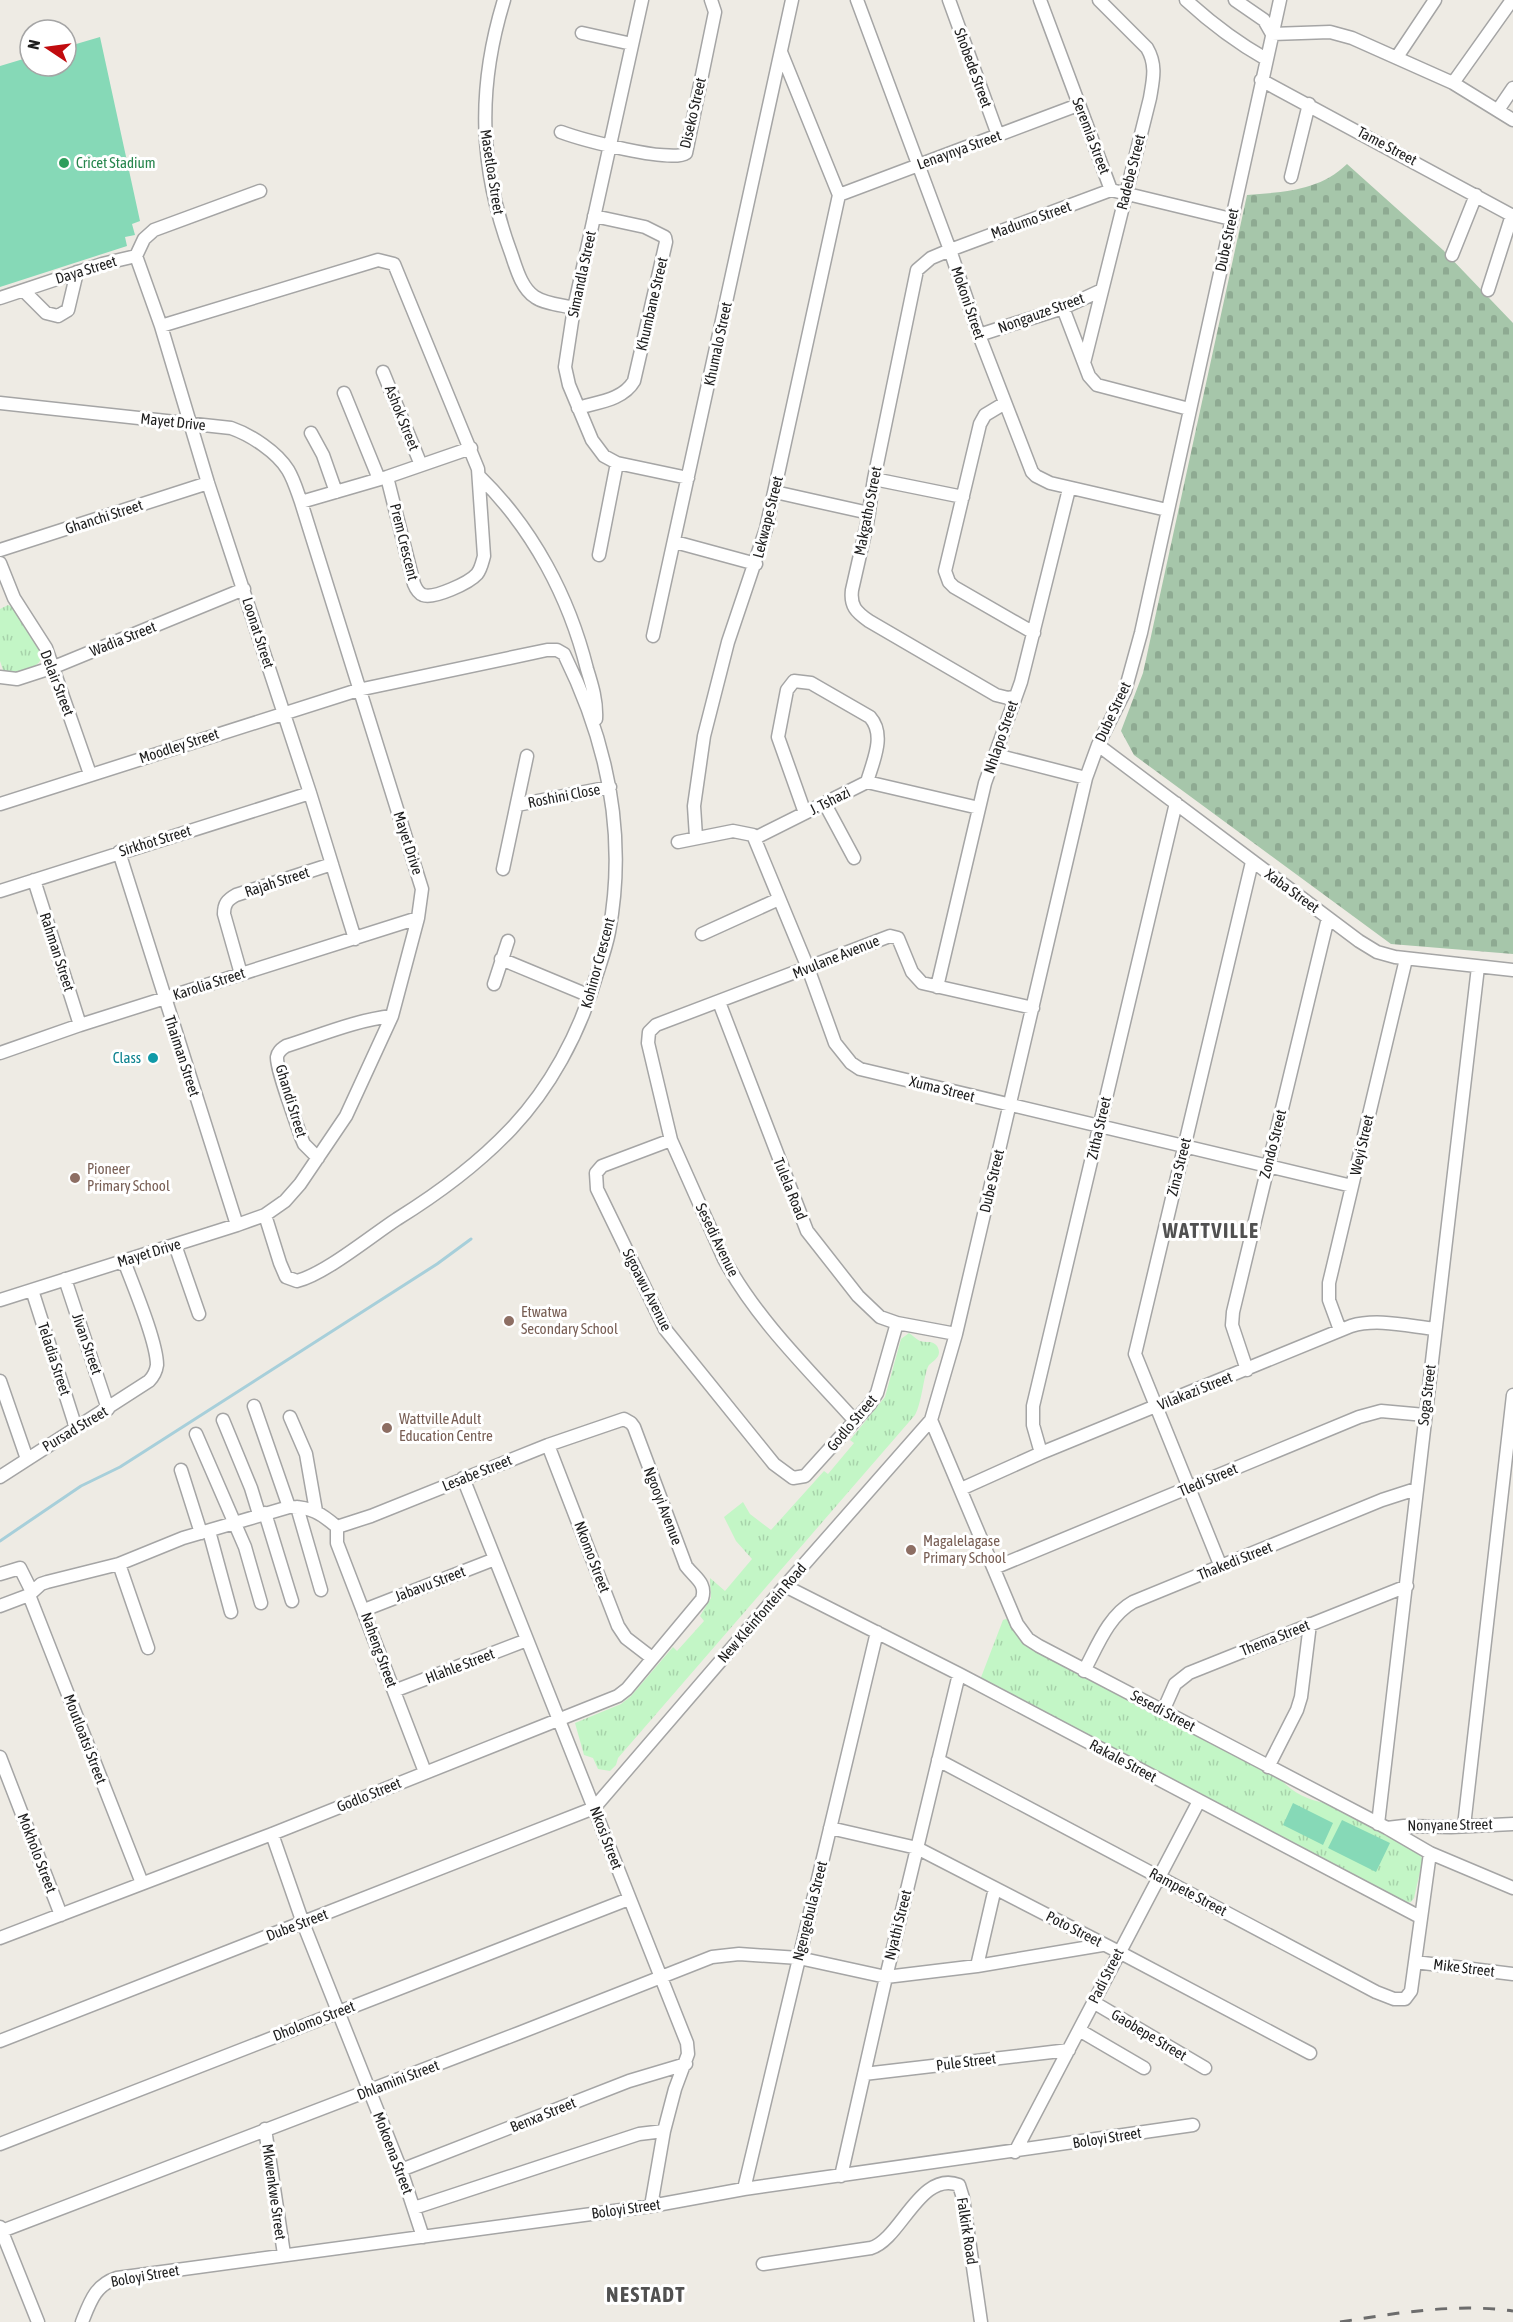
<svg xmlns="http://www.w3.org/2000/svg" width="1513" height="2322" viewBox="0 0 1513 2322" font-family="'Asap Condensed',sans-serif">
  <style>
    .cemetery { fill: url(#cemetery-stones) }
    .park { fill: url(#park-tufts) }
    .pitch { fill: #86d9b7 }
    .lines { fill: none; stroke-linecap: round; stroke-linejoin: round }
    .stream { stroke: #a7cfda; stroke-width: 3 }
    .minor-casing { stroke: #a5a5a5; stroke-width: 15 }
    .minor { stroke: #fff; stroke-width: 12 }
    .rail { stroke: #6c6c6c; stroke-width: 3; stroke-dasharray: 12 12; stroke-linecap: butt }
    .leisure-dot { fill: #2e9e5b; stroke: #fff; stroke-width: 2 }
    .culture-dot { fill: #0f9aa8; stroke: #fff; stroke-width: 2 }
    .education-dot { fill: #8d6e63; stroke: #fff; stroke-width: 2 }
    .labels { text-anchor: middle; stroke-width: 6; stroke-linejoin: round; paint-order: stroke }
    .street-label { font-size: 15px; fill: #1e1e1e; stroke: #fff }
    .leisure-label { font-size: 15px; fill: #27864d; stroke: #fff; text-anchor: start }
    .culture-label { font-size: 15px; fill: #0d838f; stroke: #fff; text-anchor: end }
    .education-label { font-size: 15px; fill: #785e54; stroke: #fff; text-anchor: start }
    .district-label { font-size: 21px; font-weight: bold; letter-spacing: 1.5px; fill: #515151; stroke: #fff }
  </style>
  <defs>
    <pattern id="cemetery-stones" width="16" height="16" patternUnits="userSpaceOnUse" patternTransform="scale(1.5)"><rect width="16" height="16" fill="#a6c6aa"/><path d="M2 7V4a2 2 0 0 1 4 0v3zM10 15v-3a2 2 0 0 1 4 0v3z" fill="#8eaa92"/></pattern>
    <pattern id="park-tufts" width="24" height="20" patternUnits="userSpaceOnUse" patternTransform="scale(1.5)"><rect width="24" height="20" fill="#c3f6c6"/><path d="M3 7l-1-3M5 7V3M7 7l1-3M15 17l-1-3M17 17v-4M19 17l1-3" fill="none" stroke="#a7d2aa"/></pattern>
  </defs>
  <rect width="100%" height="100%" fill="#eeebe4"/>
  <path class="cemetery" d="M1347,164L1443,250L1513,323V954L1391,944L1134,755L1121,731L1143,673L1247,195C1284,192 1319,191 1347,164Z"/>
  <path class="park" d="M8,605L16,609L42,653C42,669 23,670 11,673L3,670L0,661V609Z
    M909,1333C912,1335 916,1339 920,1341C925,1343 933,1340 937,1346C943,1356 934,1360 929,1365C924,1372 922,1403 915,1415L618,1758L616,1765L610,1771L598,1769L593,1758L584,1755L575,1723L621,1704L631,1696L673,1647L677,1651L704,1621L700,1616L711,1598L710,1578L725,1591L752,1559L736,1541L724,1517L743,1502L750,1514L771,1530L824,1471L828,1474L854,1443L850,1440L885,1397L901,1339Z
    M1009,1618C1013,1631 1020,1640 1031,1649L1281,1780C1294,1793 1307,1800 1326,1803L1417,1852L1422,1858V1863L1414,1898L1411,1902L1404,1903L980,1680L1003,1620Z"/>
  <path class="pitch" d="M100,37L140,221L132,224L135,235L125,237L127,246L0,287V66L30,57V66H66V47Z
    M1293,1803L1333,1823L1323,1845L1283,1825Z
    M1342,1820L1390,1843L1376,1872L1328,1848Z"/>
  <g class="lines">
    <path class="stream" d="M0,1541L81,1486L120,1467L437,1264L471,1239"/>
    <g class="minor-casing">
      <path id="minor" d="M504,0C477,88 479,167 511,253C516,267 521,288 535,297C545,304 562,305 574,308
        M642,0L574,308L565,367L569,385L592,440L604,456L617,463L688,478
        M857,0L950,250L979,335L1032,472L1036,476L1050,483L1167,510
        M949,0L998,135
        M1040,0L1111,190L1231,219
        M1186,0C1211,23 1236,42 1266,59
        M1235,0L1264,20L1272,34L1330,32L1352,38L1453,83L1513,120
        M582,33L632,44
        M781,52L839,195
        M1397,57L1435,0
        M1261,80L1513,216
        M1453,83L1512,0
        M1498,110L1513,88
        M561,132C580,139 672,164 686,153L715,12L711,0
        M1291,177L1309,104
        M839,195L1078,105
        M1452,255L1476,195
        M136,256L161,326L208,483L310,793L355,939
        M136,256L144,239L154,230L260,191
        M1488,290L1512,215
        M24,291L46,313L58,316L68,310L77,272
        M0,298L102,264L136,256
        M1063,308L1089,376L1097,385L1189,409
        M161,326L378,260L394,264L478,469L484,556C482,563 481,569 477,574C469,583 434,599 423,595C418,593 416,589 414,584L387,477
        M979,335L1063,308L1102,290
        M1084,363L1150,98C1153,80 1157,65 1147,48L1099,0
        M383,372L421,465
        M344,393L379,479
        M0,403L231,428C251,435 277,452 288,470C294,480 297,491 301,502L422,889L418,918L392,1016L346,1116L300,1184L285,1201L265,1215L237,1225L0,1300
        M1005,403L985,415L980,424L945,571L949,582L954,587L1034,633
        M578,408C598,402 623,400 634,381L666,242L665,237L645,227L594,216
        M311,433L323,455L336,492
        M480,477C533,529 569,597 587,669C592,685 597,701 596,719
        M874,479L963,497
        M775,492L869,513
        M301,502L387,477L471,448
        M675,542L756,564
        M0,550L208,483
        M599,555L617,463
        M0,563L14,598L46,648L90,774
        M653,636L792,0
        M0,677L17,679L54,667L244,589
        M1014,697L1008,698L996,695L869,621C856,612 850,606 852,590L867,524L874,479L917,270L931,258L950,250L1111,190
        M1098,745L1359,941L1377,952L1395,957L1513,970
        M996,755L1086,778
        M0,804L358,690L547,650H557L564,654C607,741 627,836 609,932C606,948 600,964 595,980C579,1034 550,1088 511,1129C477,1165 439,1193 397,1219C371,1236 325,1274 297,1281L286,1277L280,1263L265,1215
        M825,804L854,858
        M517,805L610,787
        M805,813L778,737L787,690L794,681L811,683L870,717C886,735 873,761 867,782
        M696,837L694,806L704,736L728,642L766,529L839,195
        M755,838L867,782L979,808
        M678,842L733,831L753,835L808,968L835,1043L851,1063L860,1069L1352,1186
        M119,852L237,1225
        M503,869L527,756
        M34,880L80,1025
        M0,891L310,793
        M702,934L779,899
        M501,959L590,996
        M241,974L224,914C224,904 227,900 236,895L332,864
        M494,984L508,941
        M937,987L985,783L1021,682L1069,489
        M719,1002L807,1231L858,1296L880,1317L897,1323L956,1334
        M0,1053L80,1025L418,918
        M671,1140L602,1166L596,1173L597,1189L665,1329L774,1464L793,1478L805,1476L870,1404L877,1393L897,1323
        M318,1158L304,1144L301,1137C296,1121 276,1069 277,1057C278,1051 282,1049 286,1046C321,1035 356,1020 392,1016
        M175,1245L199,1314
        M65,1279L108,1409
        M32,1290L76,1428
        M1340,1330L1329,1300V1283L1406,959
        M1247,1370L1232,1325L1233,1312L1328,918
        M0,1381L27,1459
        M254,1406L289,1507
        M290,1417L306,1454L316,1511
        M223,1420L251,1488L259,1514
        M931,1420L1017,1624L1028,1639L1039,1646L1387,1828L1430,1853L1513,1888
        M855,1421C809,1370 757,1320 724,1259L671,1140L648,1043L649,1032L656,1025L890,936L898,938L912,972L922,983L1033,1008
        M196,1434L245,1547L261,1603
        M548,1445L618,1626L626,1638L652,1658
        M1041,1453L1033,1425V1406L1176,803
        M181,1470L201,1533
        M0,1477L149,1381C154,1376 156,1372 157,1365C157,1342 133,1285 124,1261
        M463,1478L687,2043L688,2054L675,2089L664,2131L651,2206
        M961,1489L1041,1453L1351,1326C1377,1318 1408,1326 1435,1329
        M297,1507L321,1590
        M265,1513L292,1601
        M337,1527V1543L425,1772
        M209,1531L231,1612
        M119,1564L148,1648
        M1221,1567L1135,1354L1252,862
        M994,1568L1359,1417L1381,1411L1425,1415
        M0,1574L20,1568L32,1592
        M785,1586L959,1674L1420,1917
        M29,1595L142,1883
        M0,1606L29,1595L41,1584L47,1582L119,1564L183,1538L289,1507C310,1506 322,1514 337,1527
        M364,1610L495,1559
        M1084,1671C1097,1647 1108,1616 1133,1602L1382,1500L1416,1489
        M394,1691L527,1640
        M1163,1711L1175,1684L1189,1673L1407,1586
        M0,1757L61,1915
        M938,1760L1376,1992L1394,1999H1405L1411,1991L1430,1853
        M1268,1767L1297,1710L1301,1697L1310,1624
        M1378,1824L1478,967
        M1464,1826L1513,1395
        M830,1828L917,1848L1119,1952L1310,2053
        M1387,1828L1404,1826L1451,1827L1513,1824
        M272,1834L303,1923L401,2170L423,2237
        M0,1938L272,1834L618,1696L627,1689L702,1599C707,1583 695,1578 686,1566L634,1427L631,1423L624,1419L548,1445L371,1516L337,1527
        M1415,1962L1513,1974
        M977,1966L995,1888
        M1093,2002L1205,2068
        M1079,2030L1144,2068
        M0,2041L594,1808L785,1586L931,1420L956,1334L1086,778L1098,745L1125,691L1141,633L1280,0
        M864,2074L1069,2050
        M265,2129L284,2254
        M0,2144L629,1899
        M1015,2152L1199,1801
        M401,2170L629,2081L686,2064
        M841,2176L886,1977L959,1674
        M744,2189L877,1632
        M414,2208L639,2134L664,2131
        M0,2227L38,2322
        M2,2231L519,2033L712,1957L739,1954L799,1958L886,1977L977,1966L1102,1945
        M763,2264L871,2248C901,2239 920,2170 959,2185L963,2198L981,2322
        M82,2322C90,2302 95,2285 117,2278L651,2206L744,2189L1193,2125"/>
    </g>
    <use href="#minor" class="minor"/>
    <path class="rail" d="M1340,2322C1397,2313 1455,2303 1513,2311"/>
  </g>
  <circle class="leisure-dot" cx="64" cy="163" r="6"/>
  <circle class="culture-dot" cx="153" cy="1058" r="6"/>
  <g class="education-dot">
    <circle cx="75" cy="1178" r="6"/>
    <circle cx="509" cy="1321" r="6"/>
    <circle cx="387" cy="1428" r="6"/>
    <circle cx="911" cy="1550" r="6"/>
  </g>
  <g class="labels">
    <g class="street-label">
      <text transform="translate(973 68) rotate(70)" y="5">Shobede Street</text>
      <text transform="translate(693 113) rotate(-77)" y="5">Diseko Street</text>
      <text transform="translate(1091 136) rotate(69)" y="5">Seremia Street</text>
      <text transform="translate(1387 146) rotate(28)" y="5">Tame Street</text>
      <text transform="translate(959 150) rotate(-20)" y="5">Lenaynya Street</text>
      <text transform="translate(492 172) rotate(81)" y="5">Masetloa Street</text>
      <text transform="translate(1131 172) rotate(-76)" y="5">Radebe Street</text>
      <text transform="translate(1031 220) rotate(-20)" y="5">Madumo Street</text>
      <text transform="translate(1227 240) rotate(-78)" y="5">Dube Street</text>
      <text transform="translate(86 270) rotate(-17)" y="5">Daya Street</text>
      <text transform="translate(582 274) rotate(-78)" y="5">Simandla Street</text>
      <text transform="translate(968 303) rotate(71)" y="5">Mokoni Street</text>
      <text transform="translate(652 304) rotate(-77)" y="5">Khumbane Street</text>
      <text transform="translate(1041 313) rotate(-20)" y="5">Nongauze Street</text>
      <text transform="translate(718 344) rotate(-78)" y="5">Khumalo Street</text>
      <text transform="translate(402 418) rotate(68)" y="5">Ashok Street</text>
      <text transform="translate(173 422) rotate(6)" y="5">Mayet Drive</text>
      <text transform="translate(868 511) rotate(-79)" y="5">Makgatho Street</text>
      <text transform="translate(104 517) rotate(-18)" y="5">Ghanchi Street</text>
      <text transform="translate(768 517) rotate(-76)" y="5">Lekwape Street</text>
      <text transform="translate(404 542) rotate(76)" y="5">Prem Crescent</text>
      <text transform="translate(258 633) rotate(72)" y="5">Loonat Street</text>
      <text transform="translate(123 639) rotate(-22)" y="5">Wadia Street</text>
      <text transform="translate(57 683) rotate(69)" y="5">Delair Street</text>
      <text transform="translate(1113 712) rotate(-65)" y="5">Dube Street</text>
      <text transform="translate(1001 737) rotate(-71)" y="5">Nhlapo Street</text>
      <text transform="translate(179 746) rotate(-18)" y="5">Moodley Street</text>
      <text transform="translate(564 796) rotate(-11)" y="5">Roshini Close</text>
      <text transform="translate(830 801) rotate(-27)" y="5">J. Tshazi</text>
      <text transform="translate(155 841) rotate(-17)" y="5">Sirkhot Street</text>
      <text transform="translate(408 843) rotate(72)" y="5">Mayet Drive</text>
      <text transform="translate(277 882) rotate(-18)" y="5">Rajah Street</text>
      <text transform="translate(1292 891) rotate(36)" y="5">Xaba Street</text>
      <text transform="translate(57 952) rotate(72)" y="5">Rahman Street</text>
      <text transform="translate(836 957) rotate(-22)" y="5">Mvulane Avenue</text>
      <text transform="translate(598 963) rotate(-75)" y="5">Kohinor Crescent</text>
      <text transform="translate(209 984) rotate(-18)" y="5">Karolia Street</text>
      <text transform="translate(182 1056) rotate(72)" y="5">Thaiman Street</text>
      <text transform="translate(942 1089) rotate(14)" y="5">Xuma Street</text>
      <text transform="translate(291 1101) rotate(73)" y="5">Ghandi Street</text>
      <text transform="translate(1099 1128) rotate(-77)" y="5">Zitha Street</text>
      <text transform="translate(1273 1144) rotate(-76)" y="5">Zondo Street</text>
      <text transform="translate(1362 1145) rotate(-77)" y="5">Weyi Street</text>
      <text transform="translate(1179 1167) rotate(-76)" y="5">Zina Street</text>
      <text transform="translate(992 1181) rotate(-77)" y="5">Dube Street</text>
      <text transform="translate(790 1189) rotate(68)" y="5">Tulela Road</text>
      <text transform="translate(717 1240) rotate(64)" y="5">Sesedi Avenue</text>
      <text transform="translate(149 1253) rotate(-17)" y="5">Mayet Drive</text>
      <text transform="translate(647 1290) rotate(63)" y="5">Sigoawu Avenue</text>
      <text transform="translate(87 1344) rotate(71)" y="5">Jivan Street</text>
      <text transform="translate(54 1359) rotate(72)" y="5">Teladia Street</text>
      <text transform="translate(1195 1391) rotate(-22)" y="5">Vilakazi Street</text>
      <text transform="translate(1427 1395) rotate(-83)" y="5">Soga Street</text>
      <text transform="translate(852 1423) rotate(-50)" y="5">Godlo Street</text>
      <text transform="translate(75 1429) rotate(-31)" y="5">Pursad Street</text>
      <text transform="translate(477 1473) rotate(-22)" y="5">Lesabe Street</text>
      <text transform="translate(1208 1480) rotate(-23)" y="5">Tledi Street</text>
      <text transform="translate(663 1506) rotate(69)" y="5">Ngooyi Avenue</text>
      <text transform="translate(592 1557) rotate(69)" y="5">Nkomo Street</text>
      <text transform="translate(1235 1561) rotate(-22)" y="5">Thakedi Street</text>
      <text transform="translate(430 1584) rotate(-21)" y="5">Jabavu Street</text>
      <text transform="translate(762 1613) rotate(-49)" y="5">New Kleinfontein Road</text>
      <text transform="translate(1275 1638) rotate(-22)" y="5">Thema Street</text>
      <text transform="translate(379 1650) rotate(70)" y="5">Naheng Street</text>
      <text transform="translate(460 1666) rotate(-21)" y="5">Hlahle Street</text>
      <text transform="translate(1163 1711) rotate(28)" y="5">Sesedi Street</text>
      <text transform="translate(85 1739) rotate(69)" y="5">Moutloatsi Street</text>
      <text transform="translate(1123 1761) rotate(28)" y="5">Rakale Street</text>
      <text transform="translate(369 1795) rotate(-22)" y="5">Godlo Street</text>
      <text transform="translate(1450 1825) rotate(-1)" y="5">Nonyane Street</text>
      <text transform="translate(606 1838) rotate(69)" y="5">Nkosi Street</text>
      <text transform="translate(37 1853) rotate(69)" y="5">Mokholo Street</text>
      <text transform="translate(1188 1892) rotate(28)" y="5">Rampete Street</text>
      <text transform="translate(810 1911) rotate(-76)" y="5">Ngengebula Street</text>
      <text transform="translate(297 1925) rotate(-21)" y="5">Dube Street</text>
      <text transform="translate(898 1925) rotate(-76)" y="5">Nyathi Street</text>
      <text transform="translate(1074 1929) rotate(27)" y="5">Poto Street</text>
      <text transform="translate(1464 1968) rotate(7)" y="5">Mike Street</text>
      <text transform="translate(1106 1976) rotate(-63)" y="5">Padi Street</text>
      <text transform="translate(314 2021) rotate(-21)" y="5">Dholomo Street</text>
      <text transform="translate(1149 2035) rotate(31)" y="5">Gaobepe Street</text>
      <text transform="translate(966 2062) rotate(-7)" y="5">Pule Street</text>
      <text transform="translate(398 2080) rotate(-21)" y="5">Dhlamini Street</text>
      <text transform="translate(543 2115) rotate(-22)" y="5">Benxa Street</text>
      <text transform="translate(1107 2138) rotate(-9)" y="5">Boloyi Street</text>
      <text transform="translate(393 2153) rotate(69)" y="5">Mokoena Street</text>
      <text transform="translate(274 2192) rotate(82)" y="5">Mkwenkwe Street</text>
      <text transform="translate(626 2209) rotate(-8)" y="5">Boloyi Street</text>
      <text transform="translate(967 2231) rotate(81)" y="5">Falkirk Road</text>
      <text transform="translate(145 2276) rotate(-10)" y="5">Boloyi Street</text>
    </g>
    <g class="leisure-label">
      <text x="76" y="168">Cricet Stadium</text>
    </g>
    <g class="culture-label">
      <text x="141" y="1063">Class</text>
    </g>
    <g class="education-label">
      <text x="87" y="1174">Pioneer<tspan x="87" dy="17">Primary School</tspan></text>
      <text x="521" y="1317">Etwatwa<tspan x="521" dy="17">Secondary School</tspan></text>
      <text x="399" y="1424">Wattville Adult<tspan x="399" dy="17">Education Centre</tspan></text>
      <text x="923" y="1546">Magalelagase<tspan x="923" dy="17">Primary School</tspan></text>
    </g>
    <g class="district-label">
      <text x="1211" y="1238">WATTVILLE</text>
      <text x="646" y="2302">NESTADT</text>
    </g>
  </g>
  <g transform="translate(48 48) rotate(283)"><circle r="28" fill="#ffffff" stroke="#a5a5a5" stroke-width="1.5"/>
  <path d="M0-4.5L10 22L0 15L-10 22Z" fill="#c10b0e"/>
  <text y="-9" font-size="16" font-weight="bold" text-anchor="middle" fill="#1e1e1e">N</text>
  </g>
</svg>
